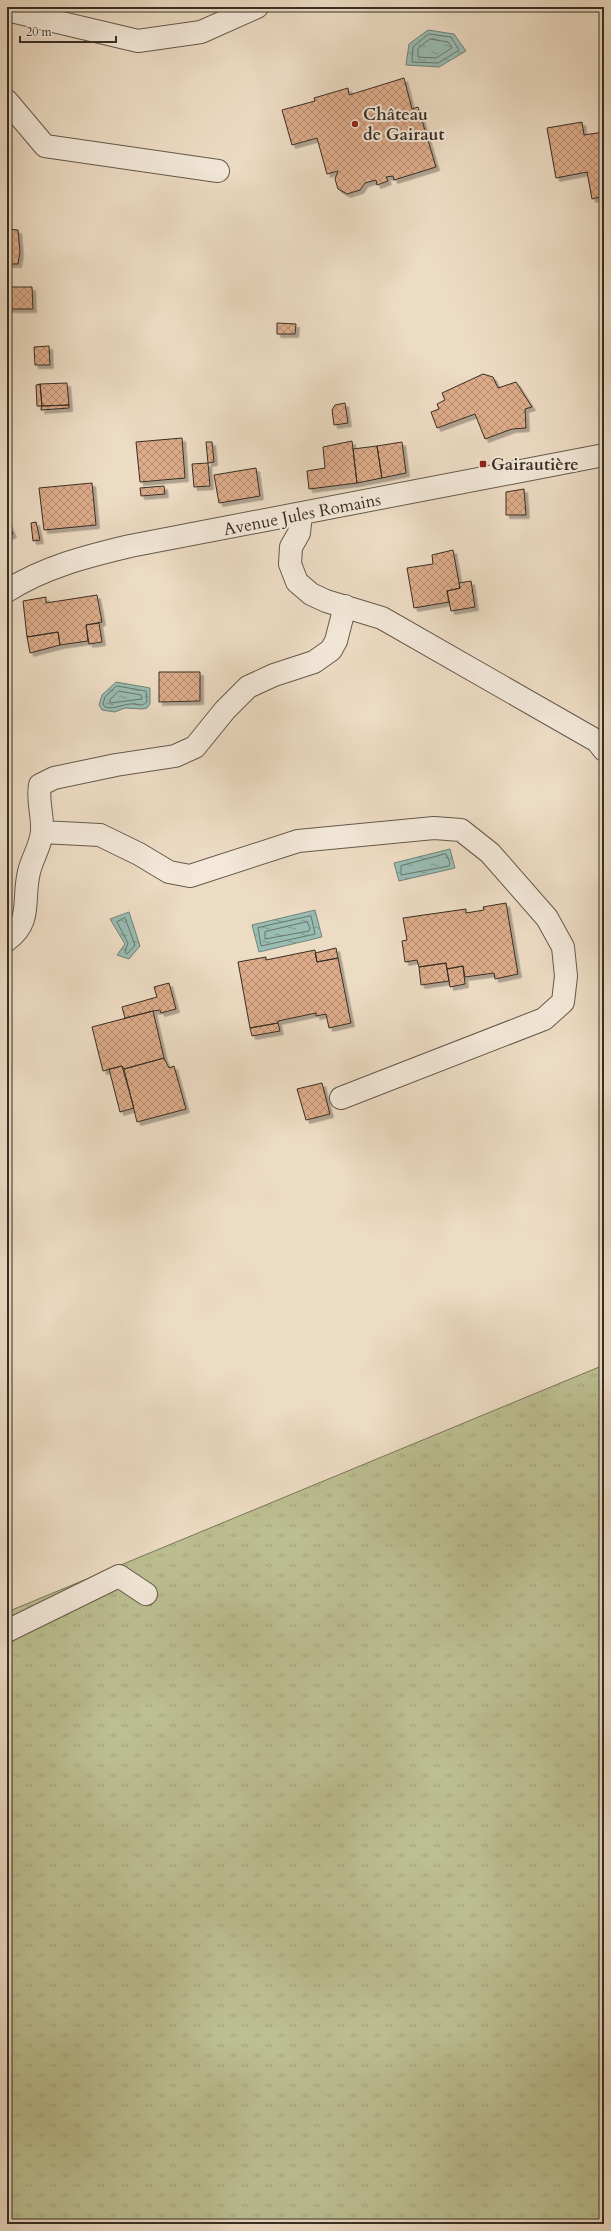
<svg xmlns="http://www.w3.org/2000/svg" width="611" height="2231" viewBox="0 0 611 2231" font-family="Cardo,serif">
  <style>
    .grass { fill: url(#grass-tufts); stroke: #7a765a }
    .water { fill: url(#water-ripples); stroke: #72837a }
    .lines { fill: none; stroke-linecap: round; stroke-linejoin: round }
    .shore { stroke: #68756c; stroke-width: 1 }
    .building { fill: url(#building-cross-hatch); stroke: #372e24; filter: url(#shadow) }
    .minor-casing { stroke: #645a4c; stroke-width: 24 }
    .minor { stroke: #f3e8d9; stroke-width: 22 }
    .poi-dot { fill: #8f2418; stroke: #f3e8d9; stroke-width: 1.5 }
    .labels { text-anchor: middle; stroke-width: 4; stroke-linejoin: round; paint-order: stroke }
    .poi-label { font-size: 17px; font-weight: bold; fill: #372e24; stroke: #f3e8d9; text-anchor: start }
    .street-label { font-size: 17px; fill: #372e24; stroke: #f3e8d9 }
  </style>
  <defs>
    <pattern id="grass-tufts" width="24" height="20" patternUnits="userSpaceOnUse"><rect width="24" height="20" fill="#bcbf91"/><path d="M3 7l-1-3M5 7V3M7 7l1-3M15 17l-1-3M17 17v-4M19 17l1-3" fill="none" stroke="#a2a47d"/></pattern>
    <pattern id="water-ripples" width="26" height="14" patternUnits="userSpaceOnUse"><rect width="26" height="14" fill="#99bcb3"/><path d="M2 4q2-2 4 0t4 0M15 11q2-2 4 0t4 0" fill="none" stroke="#7e9991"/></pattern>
    <pattern id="building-cross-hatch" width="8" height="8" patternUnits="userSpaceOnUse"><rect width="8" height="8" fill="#deac8a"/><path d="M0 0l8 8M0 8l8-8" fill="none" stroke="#b58c71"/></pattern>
    <filter id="shadow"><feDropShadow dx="3.5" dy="3.5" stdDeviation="0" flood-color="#0004"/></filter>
  </defs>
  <rect width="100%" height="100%" fill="#eddcc4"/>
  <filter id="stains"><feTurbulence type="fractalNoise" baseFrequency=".005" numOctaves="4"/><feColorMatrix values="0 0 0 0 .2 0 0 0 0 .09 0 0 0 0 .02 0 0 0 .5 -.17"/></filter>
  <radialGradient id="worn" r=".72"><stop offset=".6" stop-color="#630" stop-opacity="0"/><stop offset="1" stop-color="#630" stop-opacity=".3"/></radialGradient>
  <path class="grass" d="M604,1365V2224H7V1612Z"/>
  <path class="water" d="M428,30L454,34L466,51L439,67L406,65L409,44Z
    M116,682L150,688V704L147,708L142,709L125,708L115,712L102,710L99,705L102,695Z
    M450,849L455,868L399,881L394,863Z
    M315,910L322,937L259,952L252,925Z
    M129,912L140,946L129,959L117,955L125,944L110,919Z"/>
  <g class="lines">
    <path class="shore" d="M429,34L451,37L459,50L438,63L412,62L413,47Z
      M430,39L448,42L452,48L436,58L418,57V49Z
      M117,686L146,691L147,702C143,706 140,705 134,704C124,703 115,710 105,707L103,704L105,697Z
      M119,691L141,695L142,699L110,703V700Z
      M446,854L450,863L449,866L401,875V866Z
      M311,916L315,934L261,946L258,928Z
      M125,918L135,945L127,954L125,952L128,943L117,922Z
      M307,922L310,928L309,931L265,939V932Z"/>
  </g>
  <path class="building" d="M404,78L412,109L418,107L436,167L394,180L393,176L386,177L388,181L377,185L376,180L365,183L360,190L347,194L338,189L335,179L338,171L327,174L317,138L292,145L282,110L315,101L314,98L348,88L349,95Z
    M582,122L584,135L604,132V196L592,199L587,172L556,178L547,128Z
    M7,229L18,230L20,252L18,264H7Z
    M7,287H32L33,309H7Z
    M277,323L296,324L295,334H277Z
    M49,346L50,365H35L34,347Z
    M483,374L493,377L498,388L516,382L532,407L525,409L526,428L512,429L485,439L475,414L437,428L431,412L439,409L437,404L445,400L442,393Z
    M67,383L69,405L42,406L40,384Z
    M40,384L42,406H37L36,385Z
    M345,403L348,423L334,425L332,410L335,405Z
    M69,405V408L41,410L42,406Z
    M182,438L185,478L140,482L136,442Z
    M352,441L357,483L309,489L307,471L325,468L323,447Z
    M206,442H212L214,462L208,463Z
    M402,442L406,473L382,478L377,446Z
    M377,446L382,478L357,483L353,449Z
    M208,463L210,486L194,487L192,464Z
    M256,468L260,496L219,503L214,475Z
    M92,483L96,525L44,530L39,488Z
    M164,486L165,494L141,496L140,488Z
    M524,489L526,515H506V492Z
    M7,520L13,534L7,537Z
    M36,522L40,540L33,541L31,523Z
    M453,550L460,588L447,591L449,602L414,608L407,568L433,564L432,555Z
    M471,581L475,607L451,611L447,591L460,588L459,583Z
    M97,595L102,622L86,625L88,641L60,645L58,632L27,637L23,601L46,597V603Z
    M99,623L102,642L89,644L86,625Z
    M58,632L60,645L30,653L27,637Z
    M159,672H200V701L159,702Z
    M506,903L518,974L495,979L494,973L465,977L463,966L447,969L446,963L419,967L417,960L405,962L402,941L407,940L403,918L466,909V913L484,910L483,907Z
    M336,948L338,958L317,962L315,953Z
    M315,950L317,962L338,958L351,1023L329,1028L326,1014L316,1016V1013L278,1021V1023L250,1028L238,962L266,957V960Z
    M446,963L449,981L421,985L419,967Z
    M463,966L465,984L450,987L447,969Z
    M169,983L176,1009L161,1013L160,1010L153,1011L125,1018L122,1007L157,997L154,987Z
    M153,1011L164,1058L124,1069L122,1066L103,1071L92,1027Z
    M278,1023L280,1031L252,1036L250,1028Z
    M164,1058L169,1068L174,1066L186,1109L137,1122L124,1069Z
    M122,1066L134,1108L120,1112L109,1069Z
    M322,1083L330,1114L306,1120L297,1089Z"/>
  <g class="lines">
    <g class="minor-casing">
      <path id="minor" d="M7,10L138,41L201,32L257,7
        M7,101L45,146L218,171
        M301,514L299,533L291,547L290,564L297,582L311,594L326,601L382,618L597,741L604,750
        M7,591C44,567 88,556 130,546L604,455
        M42,832L100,835L139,854L169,872L190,876L298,841L434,828L461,830L490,853L547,918L563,947L566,976L563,1002L544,1019L341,1098
        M7,940C33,921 22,900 29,872C32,858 41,846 42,831C43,816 37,799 40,785L54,778L116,765L175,756L195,747L225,710L248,687L274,675L314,662L331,650L336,641L345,606
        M7,1631L119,1576L146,1594"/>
    </g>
    <use href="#minor" class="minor"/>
  </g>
  <g class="poi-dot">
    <circle cx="355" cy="124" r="4"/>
    <rect x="479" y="460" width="8" height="8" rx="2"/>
  </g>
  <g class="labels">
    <g class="poi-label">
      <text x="363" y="120">Château<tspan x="363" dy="20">de Gairaut</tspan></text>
      <text x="491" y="470">Gairautière</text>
    </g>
    <g class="street-label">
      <text transform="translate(302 514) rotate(-11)" y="6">Avenue Jules Romains</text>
    </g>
  </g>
  <rect width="611" height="2231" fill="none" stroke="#eddcc4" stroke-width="24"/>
  <rect x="8" y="8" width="595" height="2215" fill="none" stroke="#372e24" stroke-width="2"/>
  <rect x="12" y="12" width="587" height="2207" fill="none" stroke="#372e24"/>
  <path d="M20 36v6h96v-6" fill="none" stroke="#372e24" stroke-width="2"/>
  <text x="26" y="36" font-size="12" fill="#372e24" stroke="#f3e8d9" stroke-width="3" paint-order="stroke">20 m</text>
  <rect width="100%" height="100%" filter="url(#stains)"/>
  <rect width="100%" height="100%" fill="url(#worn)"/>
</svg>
